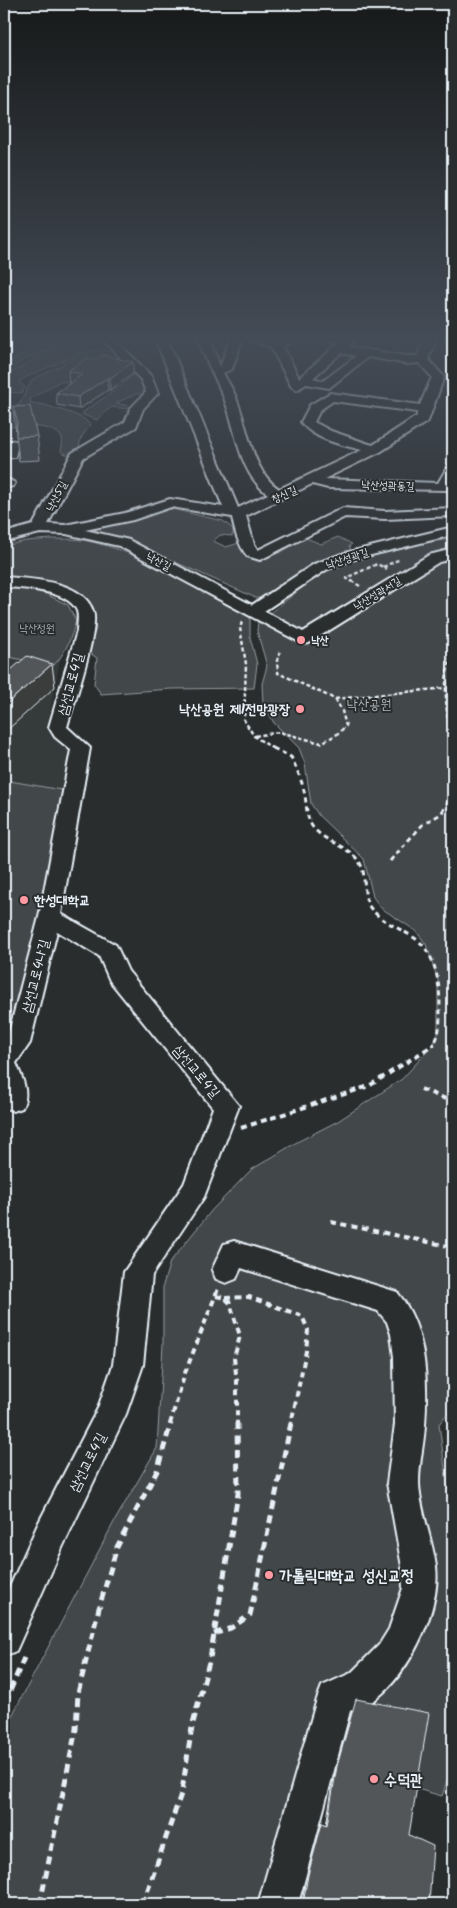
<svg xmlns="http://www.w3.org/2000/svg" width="457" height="1908" viewBox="0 0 457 1908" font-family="Kalam,'Poor Story',sans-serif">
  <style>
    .built { fill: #363a3b }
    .green { fill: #424648; stroke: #959ca0 }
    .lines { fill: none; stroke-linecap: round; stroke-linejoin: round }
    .minor-casing { stroke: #e8f1f8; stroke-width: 4 }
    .path-far3 { stroke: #e8f1f8; stroke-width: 2.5; stroke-dasharray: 4 2.5; stroke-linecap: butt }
    .path-far2 { stroke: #e8f1f8; stroke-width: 3; stroke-dasharray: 5 4; stroke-linecap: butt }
    .path-far1 { stroke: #e8f1f8; stroke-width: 4; stroke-dasharray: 6 4.5; stroke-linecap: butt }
    .path { stroke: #e8f1f8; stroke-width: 5; stroke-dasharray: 8 5.5; stroke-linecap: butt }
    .minor { fill: #2a2d2e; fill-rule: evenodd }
    .wall { fill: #474b4d; stroke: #e8f1f8 }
    .shaded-wall { fill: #3a3d3e; stroke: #e8f1f8 }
    .building { fill: #535759; stroke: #e8f1f8 }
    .poi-dot { fill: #ff9aa2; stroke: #2a2d2e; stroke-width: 2 }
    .labels { text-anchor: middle; stroke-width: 4; stroke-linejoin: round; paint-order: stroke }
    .far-street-label { font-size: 11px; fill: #e8f1f8; stroke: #2a2d2e }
    .far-park-label { font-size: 11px; fill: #aeb5ba; stroke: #2a2d2e }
    .far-poi-label { font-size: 11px; font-weight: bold; fill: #e8f1f8; stroke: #2a2d2e; text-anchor: start }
    .street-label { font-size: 14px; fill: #e8f1f8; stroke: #2a2d2e }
    .park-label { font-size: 14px; fill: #aeb5ba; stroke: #2a2d2e }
    .poi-label { font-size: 14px; font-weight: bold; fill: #e8f1f8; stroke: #2a2d2e; text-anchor: end }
    .near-poi-label { font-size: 16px; font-weight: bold; fill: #e8f1f8; stroke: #2a2d2e; text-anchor: start }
  </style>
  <rect width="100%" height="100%" fill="#2a2d2e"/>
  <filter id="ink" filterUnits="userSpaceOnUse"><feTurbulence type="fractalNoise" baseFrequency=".02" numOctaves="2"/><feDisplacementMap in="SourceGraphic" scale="10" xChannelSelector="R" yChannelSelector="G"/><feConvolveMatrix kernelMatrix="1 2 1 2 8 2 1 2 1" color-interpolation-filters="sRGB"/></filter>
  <g filter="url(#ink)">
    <path class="built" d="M4,587L71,622L59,664L50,713L56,736L76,749L4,1023Z"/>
    <path class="green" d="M41,338H103L91,340L88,345L82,348L83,352L22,379L19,383L25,387L22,393L4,392V375C21,370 35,357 51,350C34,351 20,366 4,371V360L10,361L24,354L22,352Z
      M106,349L110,354L100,362L114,361L119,355L128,354L142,370L149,387L145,394H136L116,403L132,407L130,409L111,407L97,420L83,415V412L114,391L136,373L103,366L95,371L86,369L67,382L60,381L30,399L31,403L45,405C54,409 84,414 90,425L81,438L78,451C73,455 66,456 61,451C62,446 64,439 60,435C47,423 20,427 4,427V407L19,405L32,380L87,352Z
      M167,508L223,521L233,529V536L220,535L213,541L226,547L239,543C259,571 281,551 306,538L321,544L338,537L352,544L349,546L351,551L336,556L264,599L256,598L128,541L91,529Z
      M51,539C61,539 72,539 82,540C143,551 197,588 250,617V637L257,664L254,688L171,689L101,694L94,684L97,658L87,651L96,629L91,606C65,588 35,582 4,580V546L26,541Z
      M453,539V1406L439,1424L453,1528V1762L442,1796L396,1783L398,1721L332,1700L284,1904H4V1731L114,1522L157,1448L163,1345V1285L170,1262L212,1210L251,1170L297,1142L338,1121L402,1079L434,1044L438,1034V980L426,944L416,931L381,908L373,897L364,859L319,816L311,804L305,764L299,748L274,723L263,703L262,684L267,666L257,631L258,622C281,606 302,585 327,571C364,550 411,544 453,539Z
      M8,585L46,594L68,605L76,621C71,638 66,653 53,666L4,656V586Z
      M4,780L67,791L23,1010L4,1023Z"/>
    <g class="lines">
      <g class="minor-casing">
        <path id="minor" d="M102,338H114L151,376L158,393L143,409L136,427L83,458L48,524L65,525L125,513L170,499L223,507L155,338H167L238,508L268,494C238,473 237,430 224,398C216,378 204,359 198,338H210L220,367L231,338H243L232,369L223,373C227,381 233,389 236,398C249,428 250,469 279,489L362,450C342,445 313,439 301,422L310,405L330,393L420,405L432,377L419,363L407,364L368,357L329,388L306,384L297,390L291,386L271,347L250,340L248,338H265L276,341L277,338H289L290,343L283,347L299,378L331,350L332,347L339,343L329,340L327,338H349L354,341L348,347L407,356H417L425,338H437L428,359L444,377L428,421L380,452L324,479L438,483L448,466L453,465V480L447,490L328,488L312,484L246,516L254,544L258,550L343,508L385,511L453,508V516L385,519L345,517L260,560L247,556C238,544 235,532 232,517L171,507L133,520L85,530L129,540L252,605L314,564L345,553L453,527V535L355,559L326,570L264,611L303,632L429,555L453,549V559L439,562L309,643L303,644L119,546L66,534L40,533L4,542V533L33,525L72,453L125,422L131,408L146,392L141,380ZM341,353L356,356L323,381L313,378ZM333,401L417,412V416L373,445L369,444L331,431L314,422L320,410Z
          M4,440L16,441L18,444L15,457L4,458Z
          M8,479L15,483L13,486L4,488V480Z
          M4,577C31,579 82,580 93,611C100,628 73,706 67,727L90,748L61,914L116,945L128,971L239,1106L204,1197L152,1275L143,1365L126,1414L62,1548L16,1651L4,1656V1600L38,1524L98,1408L113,1365L124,1272L184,1184L213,1108L110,981L99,956L57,931L30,1043L16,1063C22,1078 30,1092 22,1108L13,1111L4,1107V1044L7,1040L39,917L71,750L55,737L49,727L77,631C77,625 79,617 77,611C69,590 22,588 4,587Z
          M234,1241L397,1292C427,1327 428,1381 425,1425C424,1444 419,1463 419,1482C419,1507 433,1541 436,1567C441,1609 410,1672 377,1698C370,1704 358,1707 350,1711L298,1904H258L317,1699L322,1686L351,1673L379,1645L389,1629L403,1588L402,1567L387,1483L395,1424L394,1357L391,1334L387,1322L378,1311L241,1268L236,1279L226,1283L216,1279L212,1270L224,1244Z"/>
      </g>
      <path class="path-far3" d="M383,567L400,559
        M360,586L346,578L377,564L387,569
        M242,622L240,628L246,664L244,720L254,736L275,750
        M335,699L446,688
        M255,736L279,732L321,743L336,735L346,726L342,711L335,699L278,673L277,661L280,652
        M452,750C448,718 440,681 453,651"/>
      <path class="path-far2" d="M273,748L291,757C297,769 303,783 305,796C307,807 306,816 312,826C324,843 349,845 360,863C368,877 360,896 372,910C383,922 399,928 413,937C436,951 440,984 440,1009C440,1020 440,1037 433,1045
        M452,748L453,759
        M390,861L423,824L441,814L453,793"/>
      <path class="path-far1" d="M421,1089L453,1102
        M453,1108V1119
        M241,1128L369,1086L435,1044
        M331,1222L453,1247
        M216,1296L225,1298L230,1303L240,1336L234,1358L237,1381V1424
        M225,1298L249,1297L302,1316L308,1330L306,1351L291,1424
        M170,1424L185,1373L218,1289"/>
      <path class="path" d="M214,1634L231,1628L250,1615L291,1423
        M4,1716L5,1703L26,1653
        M40,1904L76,1729L78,1693L99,1608L117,1547L157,1471L171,1423
        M143,1904L182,1791L192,1727L210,1658L238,1494L237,1423"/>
      <use href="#minor" class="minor"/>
    </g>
    <path class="wall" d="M96,360L133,362V374L110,390H108L79,409L57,405L56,393L70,383H69L68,371Z
      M13,407L37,436L40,460L19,461Z
      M352,1712L409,1835L429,1904H302L305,1884L319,1834L322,1823L326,1825L334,1778Z"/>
    <path class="shaded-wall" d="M133,362V374L110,390V378Z
      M107,378L108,390L79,409L78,397Z
      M52,664L55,687L4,733V706Z"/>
    <path class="building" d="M102,355L133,362L110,378H107L78,397L56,393L83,374L68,371L87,358L96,360Z
      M30,406L37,436L16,437L17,420L13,407Z
      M27,656L52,664L4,706V676Z
      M356,1699L429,1713L409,1835L433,1846L429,1904H303L308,1875L322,1823L327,1825L337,1766Z"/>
  </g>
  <linearGradient id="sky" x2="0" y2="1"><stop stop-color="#171919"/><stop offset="0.56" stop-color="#444c57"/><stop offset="1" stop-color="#444c57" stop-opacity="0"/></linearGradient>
  <rect width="457" height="605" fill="url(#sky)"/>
  <g class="poi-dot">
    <circle cx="301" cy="640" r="5"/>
    <circle cx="300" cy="709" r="5"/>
    <circle cx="24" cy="900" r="5"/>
    <circle cx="269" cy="1575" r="5"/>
    <circle cx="374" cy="1779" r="5"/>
  </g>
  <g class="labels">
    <g class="far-street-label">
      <text transform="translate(388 485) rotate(2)" y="4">낙산성곽동길</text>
      <text transform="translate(284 494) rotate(-24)" y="4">창신길</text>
      <text transform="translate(56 496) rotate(-62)" y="4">낙산5길</text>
      <text transform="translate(347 558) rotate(-18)" y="4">낙산성곽길</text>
      <text transform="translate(159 561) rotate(28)" y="4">낙산길</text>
      <text transform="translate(377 593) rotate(-32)" y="4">낙산성곽서길</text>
    </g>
    <g class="far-park-label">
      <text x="37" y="632">낙산정원</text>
    </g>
    <g class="far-poi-label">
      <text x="311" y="644">낙산</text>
    </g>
    <g class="street-label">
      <text transform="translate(70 684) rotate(-75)" y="5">삼선교로4길</text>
      <text transform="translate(35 976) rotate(-76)" y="5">삼선교로4나길</text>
      <text transform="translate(197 1071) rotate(50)" y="5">삼선교로4길</text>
      <text transform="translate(87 1462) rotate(-63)" y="5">삼선교로4길</text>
    </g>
    <g class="park-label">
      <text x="369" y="709">낙산공원</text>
    </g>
    <g class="poi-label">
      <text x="290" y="714">낙산공원 제1전망광장</text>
      <text x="34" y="905" text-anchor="start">한성대학교</text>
    </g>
    <g class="near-poi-label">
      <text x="279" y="1581">가톨릭대학교 성신교정</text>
      <text x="384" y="1785">수덕관</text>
    </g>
  </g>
  <rect width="457" height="1908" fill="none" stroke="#2a2d2e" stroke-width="20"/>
  <rect x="10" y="10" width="437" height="1888" fill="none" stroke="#e8f1f8" stroke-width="2" filter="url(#ink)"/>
</svg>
